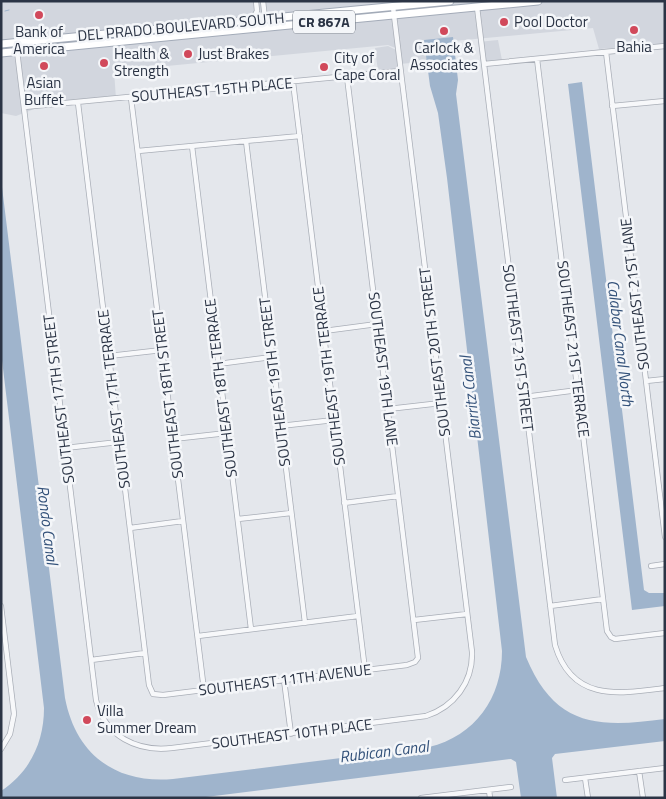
<svg xmlns="http://www.w3.org/2000/svg" width="666" height="799" viewBox="0 0 666 799" font-family="'Titillium Web',sans-serif">
  <style>
    .built { fill: #d2d6de }
    .water { fill: #9fb4cc }
    .lines { fill: none; stroke-linecap: round; stroke-linejoin: round }
    .stream { stroke: #9fb4cc; stroke-width: 1 }
    .street-casing { stroke: #a9aeb7; stroke-width: 6 }
    .primary-casing { stroke: #a3abb8; stroke-width: 9 }
    .street { stroke: #f7f8fa; stroke-width: 4.5 }
    .primary { stroke: #fff; stroke-width: 7 }
    .poi-dot { fill: #d1495b; stroke: #f4f6f9; stroke-width: 2 }
    .labels { text-anchor: middle; stroke-width: 5; stroke-linejoin: round; paint-order: stroke }
    .shield { fill: #f4f6f9; stroke: #676e7b; stroke-width: 1 }
    .shield-label { font-size: 14px; font-weight: bold; fill: #2b3445 }
    .poi-label { font-size: 15px; fill: #2b3445; stroke: #f4f6f9; text-anchor: start }
    .street-label { font-size: 15px; fill: #2b3445; stroke: #f4f6f9 }
    .water-label { font-size: 16px; font-style: italic; fill: #34527a; stroke: #f4f6f9 }
  </style>
  <rect width="100%" height="100%" fill="#e4e7ec"/>
  <path class="built" d="M1,1H665V44L599,49L593,28L432,43L431,61L400,64L398,49L388,45L114,71L116,99L42,106L16,116L1,113Z
    M498,40L502,60L481,63L478,42Z
    M388,46L396,50L399,69L378,71L375,48Z"/>
  <path class="water" d="M453,37L458,80L456,94L526,657C555,727 598,728 665,719V741L555,754L552,758L557,798H521L516,762L511,759L198,798H1V791C30,772 44,742 44,708L1,352V179L65,698C76,755 116,784 173,779L429,747C475,736 502,698 502,651L447,178L438,113L430,86L424,40Z
    M582,82L644,590L649,593H665V606L632,610L568,84Z"/>
  <g class="lines">
    <path class="stream" d="M5,11L9,10"/>
    <g class="street-casing">
      <path id="street" d="M263,1L265,19
        M477,7L555,645C572,702 618,694 665,688
        M252,20L257,11L256,1
        M17,51L96,700C105,737 138,752 172,748L426,716C454,707 473,682 472,652L393,7
        M606,52L665,537
        M537,59L607,631L611,637L615,639L665,633
        M484,64L665,46
        M293,82L365,670
        M131,98L204,690
        M78,103L149,685L153,694L163,695L407,665L415,662L418,658L347,77
        M612,106L665,101
        M24,107L400,71
        M246,141L305,623
        M192,146L251,629
        M138,151L300,136
        M324,331L377,324
        M109,356L162,350
        M218,364L272,357
        M646,381L665,379
        M524,397L578,390
        M388,409L441,403
        M280,426L334,420
        M173,439L227,433
        M65,448L119,442
        M344,503L398,496
        M238,519L291,513
        M130,528L183,521
        M651,566L665,564
        M1,606L14,714L10,734L1,749
        M550,606L603,599
        M414,620L467,614
        M198,636L358,616
        M91,660L145,653
        M284,680L291,734
        M639,771L643,798
        M585,778L588,798
        M565,780L665,768
        M489,790L490,798
        M421,798L511,787"/>
    </g>
    <g class="primary-casing">
      <path id="primary" d="M1,44L450,1
        M1,53L538,1"/>
    </g>
    <use href="#street" class="street"/>
    <use href="#primary" class="primary"/>
  </g>
  <g class="poi-dot">
    <circle cx="39" cy="15" r="5"/>
    <circle cx="504" cy="22" r="5"/>
    <circle cx="634" cy="30" r="5"/>
    <circle cx="444" cy="31" r="5"/>
    <circle cx="188" cy="54" r="5"/>
    <circle cx="104" cy="63" r="5"/>
    <circle cx="44" cy="66" r="5"/>
    <circle cx="324" cy="67" r="5"/>
    <circle cx="87" cy="720" r="5"/>
  </g>
  <g class="labels">
    <rect class="shield" x="293" y="10.5" width="62" height="23" rx="4"/>
    <g class="shield-label">
      <text x="324" y="27">CR 867A</text>
    </g>
    <g class="poi-label">
      <text x="514" y="27">Pool Doctor</text>
      <text x="39" y="37" text-anchor="middle">Bank of<tspan x="39" dy="17">America</tspan></text>
      <text x="634" y="52" text-anchor="middle">Bahia</text>
      <text x="444" y="53" text-anchor="middle">Carlock &amp;<tspan x="444" dy="17">Associates</tspan></text>
      <text x="114" y="59">Health &amp;<tspan x="114" dy="17">Strength</tspan></text>
      <text x="198" y="59">Just Brakes</text>
      <text x="334" y="63">City of<tspan x="334" dy="17">Cape Coral</tspan></text>
      <text x="44" y="88" text-anchor="middle">Asian<tspan x="44" dy="17">Buffet</tspan></text>
      <text x="97" y="716">Villa<tspan x="97" dy="17">Summer Dream</tspan></text>
    </g>
    <g class="street-label">
      <text transform="translate(181 27) rotate(-5)" y="5">DEL PRADO BOULEVARD SOUTH</text>
      <text transform="translate(212 90) rotate(-5)" y="5">SOUTHEAST 15TH PLACE</text>
      <text transform="translate(635 294) rotate(-97)" y="5">SOUTHEAST 21ST LANE</text>
      <text transform="translate(518 348) rotate(83)" y="5">SOUTHEAST 21ST STREET</text>
      <text transform="translate(573 349) rotate(83)" y="5">SOUTHEAST 21ST TERRACE</text>
      <text transform="translate(435 352) rotate(-97)" y="5">SOUTHEAST 20TH STREET</text>
      <text transform="translate(383 369) rotate(83)" y="5">SOUTHEAST 19TH LANE</text>
      <text transform="translate(329 376) rotate(-97)" y="5">SOUTHEAST 19TH TERRACE</text>
      <text transform="translate(275 382) rotate(-97)" y="5">SOUTHEAST 19TH STREET</text>
      <text transform="translate(221 388) rotate(-97)" y="5">SOUTHEAST 18TH TERRACE</text>
      <text transform="translate(168 394) rotate(-97)" y="5">SOUTHEAST 18TH STREET</text>
      <text transform="translate(59 399) rotate(-97)" y="5">SOUTHEAST 17TH STREET</text>
      <text transform="translate(114 399) rotate(-97)" y="5">SOUTHEAST 17TH TERRACE</text>
      <text transform="translate(285 680) rotate(-7)" y="5">SOUTHEAST 11TH AVENUE</text>
      <text transform="translate(292 734) rotate(-7)" y="5">SOUTHEAST 10TH PLACE</text>
    </g>
    <g class="water-label">
      <text transform="translate(621 343) rotate(83)" y="6">Calabar Canal North</text>
      <text transform="translate(470 398) rotate(-97)" y="6">Biarritz Canal</text>
      <text transform="translate(48 525) rotate(83)" y="6">Rondo Canal</text>
      <text transform="translate(384 751) rotate(-7)" y="6">Rubican Canal</text>
    </g>
  </g>
  <rect width="666" height="799" fill="none" stroke="#2b3445" stroke-width="5"/>
</svg>
